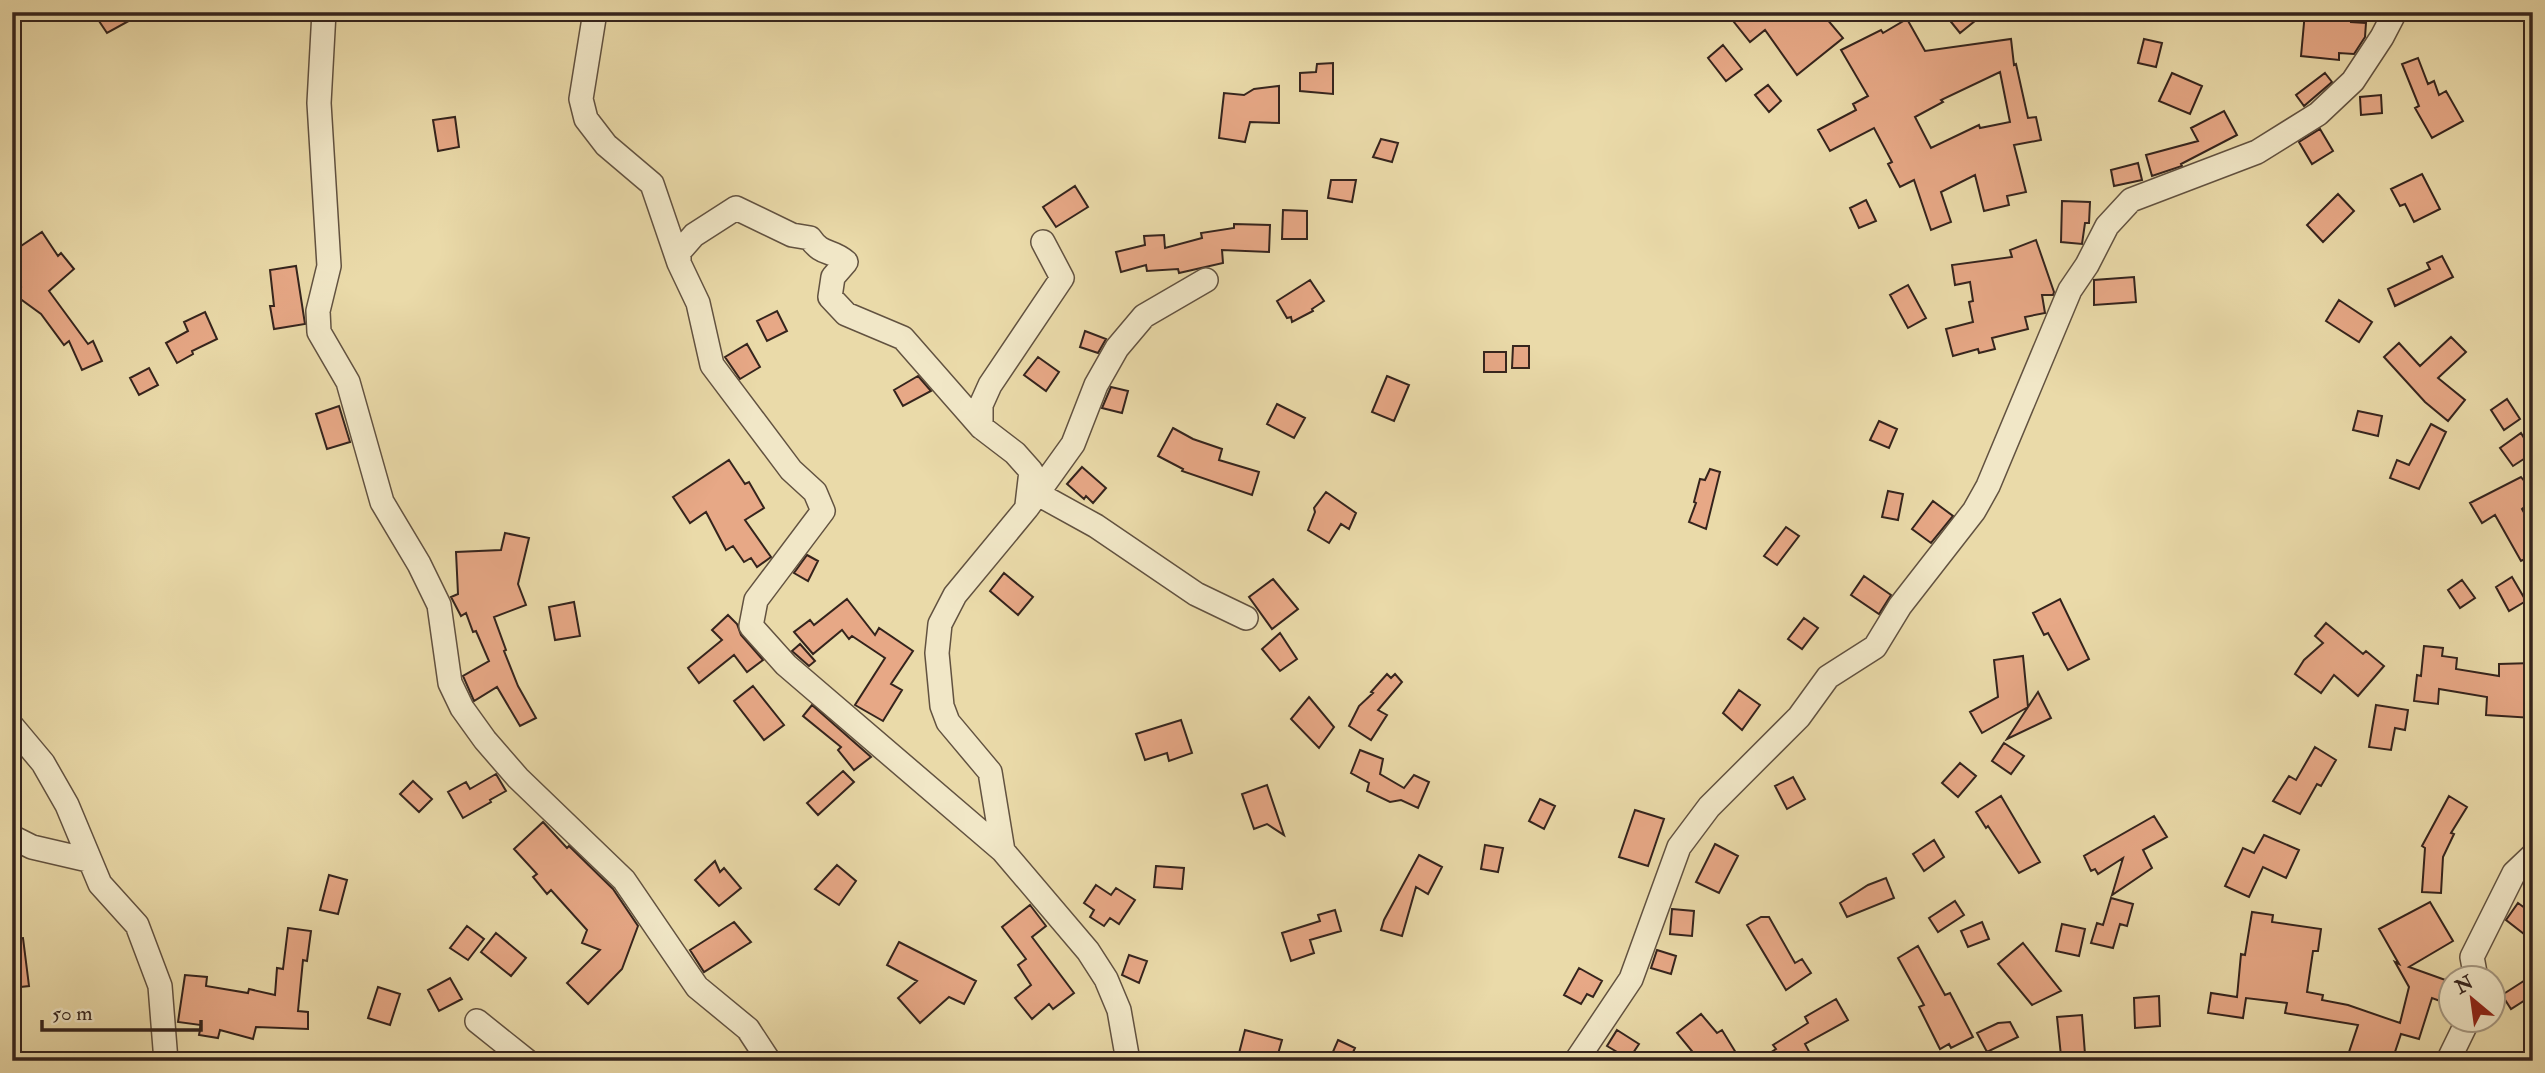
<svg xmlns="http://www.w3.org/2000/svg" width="2545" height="1073" viewBox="0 0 2545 1073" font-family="'IM FELL Double Pica',serif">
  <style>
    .building { fill: #e7a886; stroke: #35241d; stroke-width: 2; fill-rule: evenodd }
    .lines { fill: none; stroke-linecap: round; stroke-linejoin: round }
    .street-casing { stroke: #625240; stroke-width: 26 }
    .street { stroke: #f1e7c7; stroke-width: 23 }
  </style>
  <rect width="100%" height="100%" fill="#eadaa9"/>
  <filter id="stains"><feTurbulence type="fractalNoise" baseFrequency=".00286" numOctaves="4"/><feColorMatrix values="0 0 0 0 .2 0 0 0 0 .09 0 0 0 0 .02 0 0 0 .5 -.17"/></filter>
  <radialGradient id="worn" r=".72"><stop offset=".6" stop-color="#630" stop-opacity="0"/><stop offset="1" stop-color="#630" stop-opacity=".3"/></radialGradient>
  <path class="building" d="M93,12H145L107,33Z
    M1726,12H1821L1843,38L1797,75L1765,30L1750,42Z
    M1943,12H1986L1960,33Z
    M2305,12H2352L2351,22L2366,23L2365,37L2354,54L2339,53V60L2301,56Z
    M1907,19L1925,51L2011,39L2014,65L2016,64L2028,118L2036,117L2041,140L2014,145L2026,192L2007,196L2009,205L1984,211L1975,175L1941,192L1951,222L1931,230L1914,180L1900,187L1888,164L1892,162L1874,128L1830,151L1818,130L1856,110L1853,104L1868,96L1841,50L1881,30L1883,33ZM2000,72L2010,122L1980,128L1979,125L1931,148L1915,117L1943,102L1941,100Z
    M2144,39L2162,43L2156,67L2138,63Z
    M1723,45L1742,69L1726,81L1708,58Z
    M2418,58L2428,84L2434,81L2439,95L2446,91L2463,121L2432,138L2415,108L2419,106L2402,64Z
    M1333,63V94L1300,91V73L1316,72L1317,64Z
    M2172,73L2202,86L2190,114L2159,101Z
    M2325,73L2332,82L2304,106L2296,95Z
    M1768,85L1781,101L1769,112L1755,95Z
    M1279,86V123L1250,122L1245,142L1219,138L1224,93L1244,95L1254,89Z
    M2381,95L2382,113L2361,115L2360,97Z
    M2224,111L2237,135L2181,164L2182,166L2152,176L2146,155L2198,141L2191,128Z
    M455,117L459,147L438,151L433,120Z
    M2320,129L2333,151L2312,164L2299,142Z
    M1381,139L1398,143L1392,162L1373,157Z
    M2138,163L2142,180L2114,186L2111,170Z
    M2422,174L2440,209L2414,222L2405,204L2400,206L2391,189Z
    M1331,180H1356L1352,202L1328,198Z
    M1075,186L1088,207L1056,227L1043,207Z
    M2338,194L2354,211L2323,242L2307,225Z
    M1866,200L1876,221L1859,228L1850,208Z
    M2062,201L2090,202L2089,223H2085L2082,244L2061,242Z
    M1283,210L1307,211V239H1282Z
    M1234,224L1270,225L1269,252L1222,250L1223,263L1179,273L1178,269L1147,271L1146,265L1121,272L1116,252L1145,245L1144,236L1164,235L1165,248L1202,238L1201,233L1234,228Z
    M42,232L58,256L61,253L74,269L49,291L88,344L93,341L102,361L82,370L69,341L64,345L41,314L15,295L21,287L12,278V252Z
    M2036,240L2054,292L2053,295H2042L2045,313L2025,317L2028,329L1992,338L1995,349L1979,353L1978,349L1953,356L1946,329L1973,322L1969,302L1973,301L1970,282L1955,285L1952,265L2012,257L2010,250Z
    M2442,256L2453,277L2395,306L2388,289L2430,269L2427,263Z
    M296,266L305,324L274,329L270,306H274L270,270Z
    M2134,277L2136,302L2094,305V280Z
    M1310,280L1324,301L1312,309L1313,311L1292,322L1291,317L1287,318L1277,301Z
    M1908,285L1926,318L1908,328L1890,295Z
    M2339,300L2372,322L2359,342L2326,321Z
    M777,311L787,331L767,341L757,321Z
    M205,312L217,339L192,351L193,354L177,363L166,343L188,331L184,322Z
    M1085,331L1106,339L1098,353L1080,347Z
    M2451,337L2466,352L2438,378L2465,400L2448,421L2425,402L2384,357L2399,343L2420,366Z
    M747,344L760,367L740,379L725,357Z
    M1513,346H1529V368H1512Z
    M1484,352H1506V372H1484Z
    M1038,357L1059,372L1046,391L1024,375Z
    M149,368L158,385L139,395L130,378Z
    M918,376L931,391L903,406L894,390Z
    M1387,376L1409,385L1394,421L1372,412Z
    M1111,387L1128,391L1122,413L1102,408Z
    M2507,399L2520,419L2504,430L2491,410Z
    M1277,404L1305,418L1294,438L1267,424Z
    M339,406L350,442L327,449L316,414Z
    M2358,411L2382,416L2378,436L2353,430Z
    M1879,421L1897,429L1889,448L1870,440Z
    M2431,424L2446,432L2419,489L2390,478L2397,460L2409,465Z
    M1173,428L1193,439L1222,449L1219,460L1259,472L1252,495L1182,471L1183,469L1158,456Z
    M2521,433L2533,453L2513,466L2500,448Z
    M729,460L745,484L749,482L764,508L745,520L771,557L757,567L751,558L744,562L733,546L726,550L706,512L690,523L673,497Z
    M1082,467L1106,488L1093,503L1086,496L1084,499L1067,484Z
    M1710,469L1720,472L1706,529L1689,522L1696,503L1694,502L1700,479L1705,480Z
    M2521,477L2533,492V500L2522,509L2533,529V555L2521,561L2495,515L2482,523L2470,503Z
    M1888,491L1903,494L1898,520L1882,517Z
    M1326,492L1356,513L1349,529L1341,524L1329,543L1308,530L1315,512L1314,508Z
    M1933,501L1953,516L1931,543L1912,529Z
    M1786,527L1799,536L1777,565L1764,556Z
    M505,533L529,538L518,584L526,605L494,617L506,650L504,651L518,686L536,718L520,726L497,687L474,701L463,676L489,661L476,631L473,632L466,613L461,616L451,597L458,594L456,552L501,550Z
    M807,555L818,561L808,581L794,573Z
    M1004,573L1033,597L1018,615L990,591Z
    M1864,576L1891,595L1879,614L1851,595Z
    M2512,577L2526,601L2509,611L2496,587Z
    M1273,579L1298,609L1272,629L1249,597Z
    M2462,580L2475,598L2460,608L2448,590Z
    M847,599L875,635L879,628L913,651L891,684L902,690L883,721L855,705L885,658L852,636L849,639L842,630L813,654L794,632L810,620L814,625Z
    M2060,599L2089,659L2068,670L2048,633L2044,635L2033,613Z
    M574,602L580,636L555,640L549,607Z
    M728,615L737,624L741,635L763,660L747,672L734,655L699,683L688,668L722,640L712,630Z
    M1804,618L1818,628L1802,649L1788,639Z
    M2326,623L2363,654L2366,651L2384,666L2358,696L2334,675L2321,693L2295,674L2304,660L2323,643L2315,636Z
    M1280,633L1297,659L1280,671L1262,649Z
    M800,644L815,661L809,666L792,651Z
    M2424,646L2443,648L2442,656L2457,658L2456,669L2499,676V664L2533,663V718L2486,715L2487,697L2439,689L2438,704L2414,701L2417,675L2421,676Z
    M2023,656L2028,707L2038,692L2051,718L2007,739L2028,707L1982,733L1970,712L1998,697L1994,660Z
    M1387,674L1391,678L1395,674L1402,682L1378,710L1387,715L1371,740L1349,726L1359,706L1373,693L1371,692Z
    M753,686L784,725L764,740L734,701Z
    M1739,690L1760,705L1742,730L1723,713Z
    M1309,697L1334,727L1319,748L1291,719Z
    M812,705L871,757L854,770L838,750L841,747L803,716Z
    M2376,705L2408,710L2405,730L2395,728L2391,750L2369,747Z
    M1181,720L1192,753L1169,761L1167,753L1145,760L1136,734Z
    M2004,743L2024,756L2011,774L1992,761Z
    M2315,747L2336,760L2321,786L2317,784L2300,814L2273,801L2289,776L2296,780Z
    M1360,750L1383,759L1380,774L1404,788L1414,775L1429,782L1418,808L1401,800L1390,802L1367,791L1369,783L1351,773Z
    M1960,763L1976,776L1958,797L1942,783Z
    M843,771L854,782L818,815L807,803Z
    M496,774L506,791L490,800L491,802L463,818L448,792L466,782L470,789Z
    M1793,777L1805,799L1787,809L1775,786Z
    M413,781L432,799L419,812L400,794Z
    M1267,785L1284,835L1267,824L1254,829L1242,794Z
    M2001,796L2040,862L2019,873L1988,826L1986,828L1976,812Z
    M2449,796L2467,807L2451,833L2454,834L2443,857L2441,893L2422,892L2425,848L2422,846Z
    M1540,799L1555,806L1544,829L1529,821Z
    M1635,810L1664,819L1648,866L1619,857Z
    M2154,816L2167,837L2143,850L2152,868L2112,895L2123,858L2098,874L2095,869L2091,871L2084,856Z
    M543,822L567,848L569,846L613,889L638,926L622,969L588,1004L567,983L600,950L582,943L587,930L551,890L547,894L533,877L537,874L514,849Z
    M2264,835L2299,850L2286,878L2263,867L2249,897L2225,886L2243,848L2254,853Z
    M1934,840L1944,857L1924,871L1913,854Z
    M1715,844L1738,856L1719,893L1696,882Z
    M1485,845L1503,848L1498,872L1481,869Z
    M1419,855L1442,867L1428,894L1416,887L1402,936L1381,930L1384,920Z
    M715,861L720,872L724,868L741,888L719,906L695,880Z
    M837,865L856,881L839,905L815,889Z
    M1156,866L1184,868L1182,889L1154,887Z
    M329,875L347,880L338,914L320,910Z
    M1886,878L1894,898L1847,917L1840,903L1868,885Z
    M1096,885L1111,895L1116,888L1135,900L1119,924L1110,918L1104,926L1090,917L1094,910L1084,903Z
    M2111,898L2133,904L2127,926L2120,924L2113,948L2091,943L2097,923L2103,925Z
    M1955,901L1964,915L1938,932L1929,918Z
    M2430,902L2453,941L2409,967L2451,982V1005L2432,998L2419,1039L2401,1034L2392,1061H2346L2358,1025L2285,1013L2287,1003L2246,998L2243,1018L2208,1013L2211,993L2237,997L2241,954L2245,955L2252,912L2273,915L2272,922L2321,929L2318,951H2313L2307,992L2323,995L2322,1000L2348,1005L2400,1023L2409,987L2395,962L2399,964L2379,929Z
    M2518,903L2533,914V941L2506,920Z
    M1030,905L1046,926L1032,937L1074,993L1053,1009L1049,1004L1032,1019L1015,998L1031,985L1018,965L1026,959L1002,927Z
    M1672,909L1694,911L1692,936L1670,934Z
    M1335,910L1341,931L1310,940L1314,953L1291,961L1282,933L1320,921L1318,915Z
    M1761,917H1769L1795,963L1802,959L1811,973L1786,990L1747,925Z
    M734,922L751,942L704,972L690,950Z
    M1982,922L1989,939L1968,947L1961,931Z
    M2062,924L2085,929L2079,956L2056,951Z
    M467,926L484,939L468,960L450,948Z
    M288,928L311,931L307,961L303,960L298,1011L308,1012V1029L256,1027L253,1039L220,1030L218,1038L199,1035L201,1025L178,1022L185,975L207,977L206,986L248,993L249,989L275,995L277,968L283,969Z
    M496,933L526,958L511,976L481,952Z
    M23,938L29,986L12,988V939Z
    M899,942L976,981L964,1004L949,997L920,1023L898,998L917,981L887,965Z
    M2023,943L2061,991L2032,1005L1998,964Z
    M1918,946L1945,995L1950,993L1973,1037L1951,1048L1949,1044L1940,1049L1919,1007L1924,1005L1898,958Z
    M1657,950L1676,956L1671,974L1651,968Z
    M1129,955L1147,961L1139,983L1122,975Z
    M1579,968L1602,981L1593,997L1587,994L1581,1004L1564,995Z
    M2533,975V995L2511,1009L2502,995Z
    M450,978L462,999L439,1011L428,990Z
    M378,987L400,994L390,1025L368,1018Z
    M2159,996L2160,1026L2135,1028L2134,998Z
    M1836,999L1848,1020L1805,1044L1814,1061H1757L1776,1049L1773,1045L1808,1023L1805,1017Z
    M1701,1014L1717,1033L1722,1030L1741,1061H1700L1677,1033Z
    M2082,1015L2085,1054L2061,1056L2057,1017Z
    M2010,1022L2018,1037L1987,1052L1977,1033L1998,1023Z
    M1245,1030L1282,1040L1276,1061H1237Z
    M1617,1030L1639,1044L1629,1059L1607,1046Z
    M1338,1040L1355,1048L1349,1061H1329Z"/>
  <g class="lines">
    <g class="street-casing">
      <path id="street" d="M324,12L319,103L329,266L318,311L319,332L348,382L382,502L419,564L439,605L450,683L462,708L485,740L518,778L624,880L697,987L748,1029L769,1061
        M595,12L581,99L586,119L606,145L652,184L679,263L698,303L712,365L791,470L815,492L823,511L756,600L751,626L786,665L1003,851L1088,951L1106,979L1119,1010L1128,1061
        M679,263V252L694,235L736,208L792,235L810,238C822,256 831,249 846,262L833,277L830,297L846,314L903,338L981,427L1015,453L1031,471L1027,505
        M981,427V405L990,385L1062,278L1043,242
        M1038,494L1096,526L1196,594L1246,618
        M12,726L43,763L67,805L100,884L137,925L160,986L166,1061
        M12,837L32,847L88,860
        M1003,851L990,772L948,722L942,706L937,653L940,624L955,595L1027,508L1073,444L1096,385L1117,348L1144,316L1206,280
        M2476,978L2472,957L2514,873L2533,855
        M477,1021L527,1061
        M1576,1061L1631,979L1679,847L1709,807L1799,717L1828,677L1875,647L1900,606L1974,511L1988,486L2070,290L2087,265L2107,226L2131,200L2257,152L2318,114L2353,81L2382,37L2395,12
        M2448,1061L2468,1020"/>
    </g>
    <use href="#street" class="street"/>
  </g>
  <rect width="2545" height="1073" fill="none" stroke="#eadaa9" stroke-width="42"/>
  <rect x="14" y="14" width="2517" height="1045" fill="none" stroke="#35241d" stroke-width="3.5"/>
  <rect x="21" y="21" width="2503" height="1031" fill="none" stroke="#35241d" stroke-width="2"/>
  <g transform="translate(2472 999) rotate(331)"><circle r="33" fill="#f1e7c7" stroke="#a69983" stroke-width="2"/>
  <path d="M0-5L12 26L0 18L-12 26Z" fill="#8f2418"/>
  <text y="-10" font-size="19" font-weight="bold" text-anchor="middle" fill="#35241d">N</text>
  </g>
  <path d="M42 1020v10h159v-10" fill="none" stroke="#35241d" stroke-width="3.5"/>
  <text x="52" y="1020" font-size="21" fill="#35241d" stroke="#f1e7c7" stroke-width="5" paint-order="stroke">50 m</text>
  <rect width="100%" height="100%" filter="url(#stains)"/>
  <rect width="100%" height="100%" fill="url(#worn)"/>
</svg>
